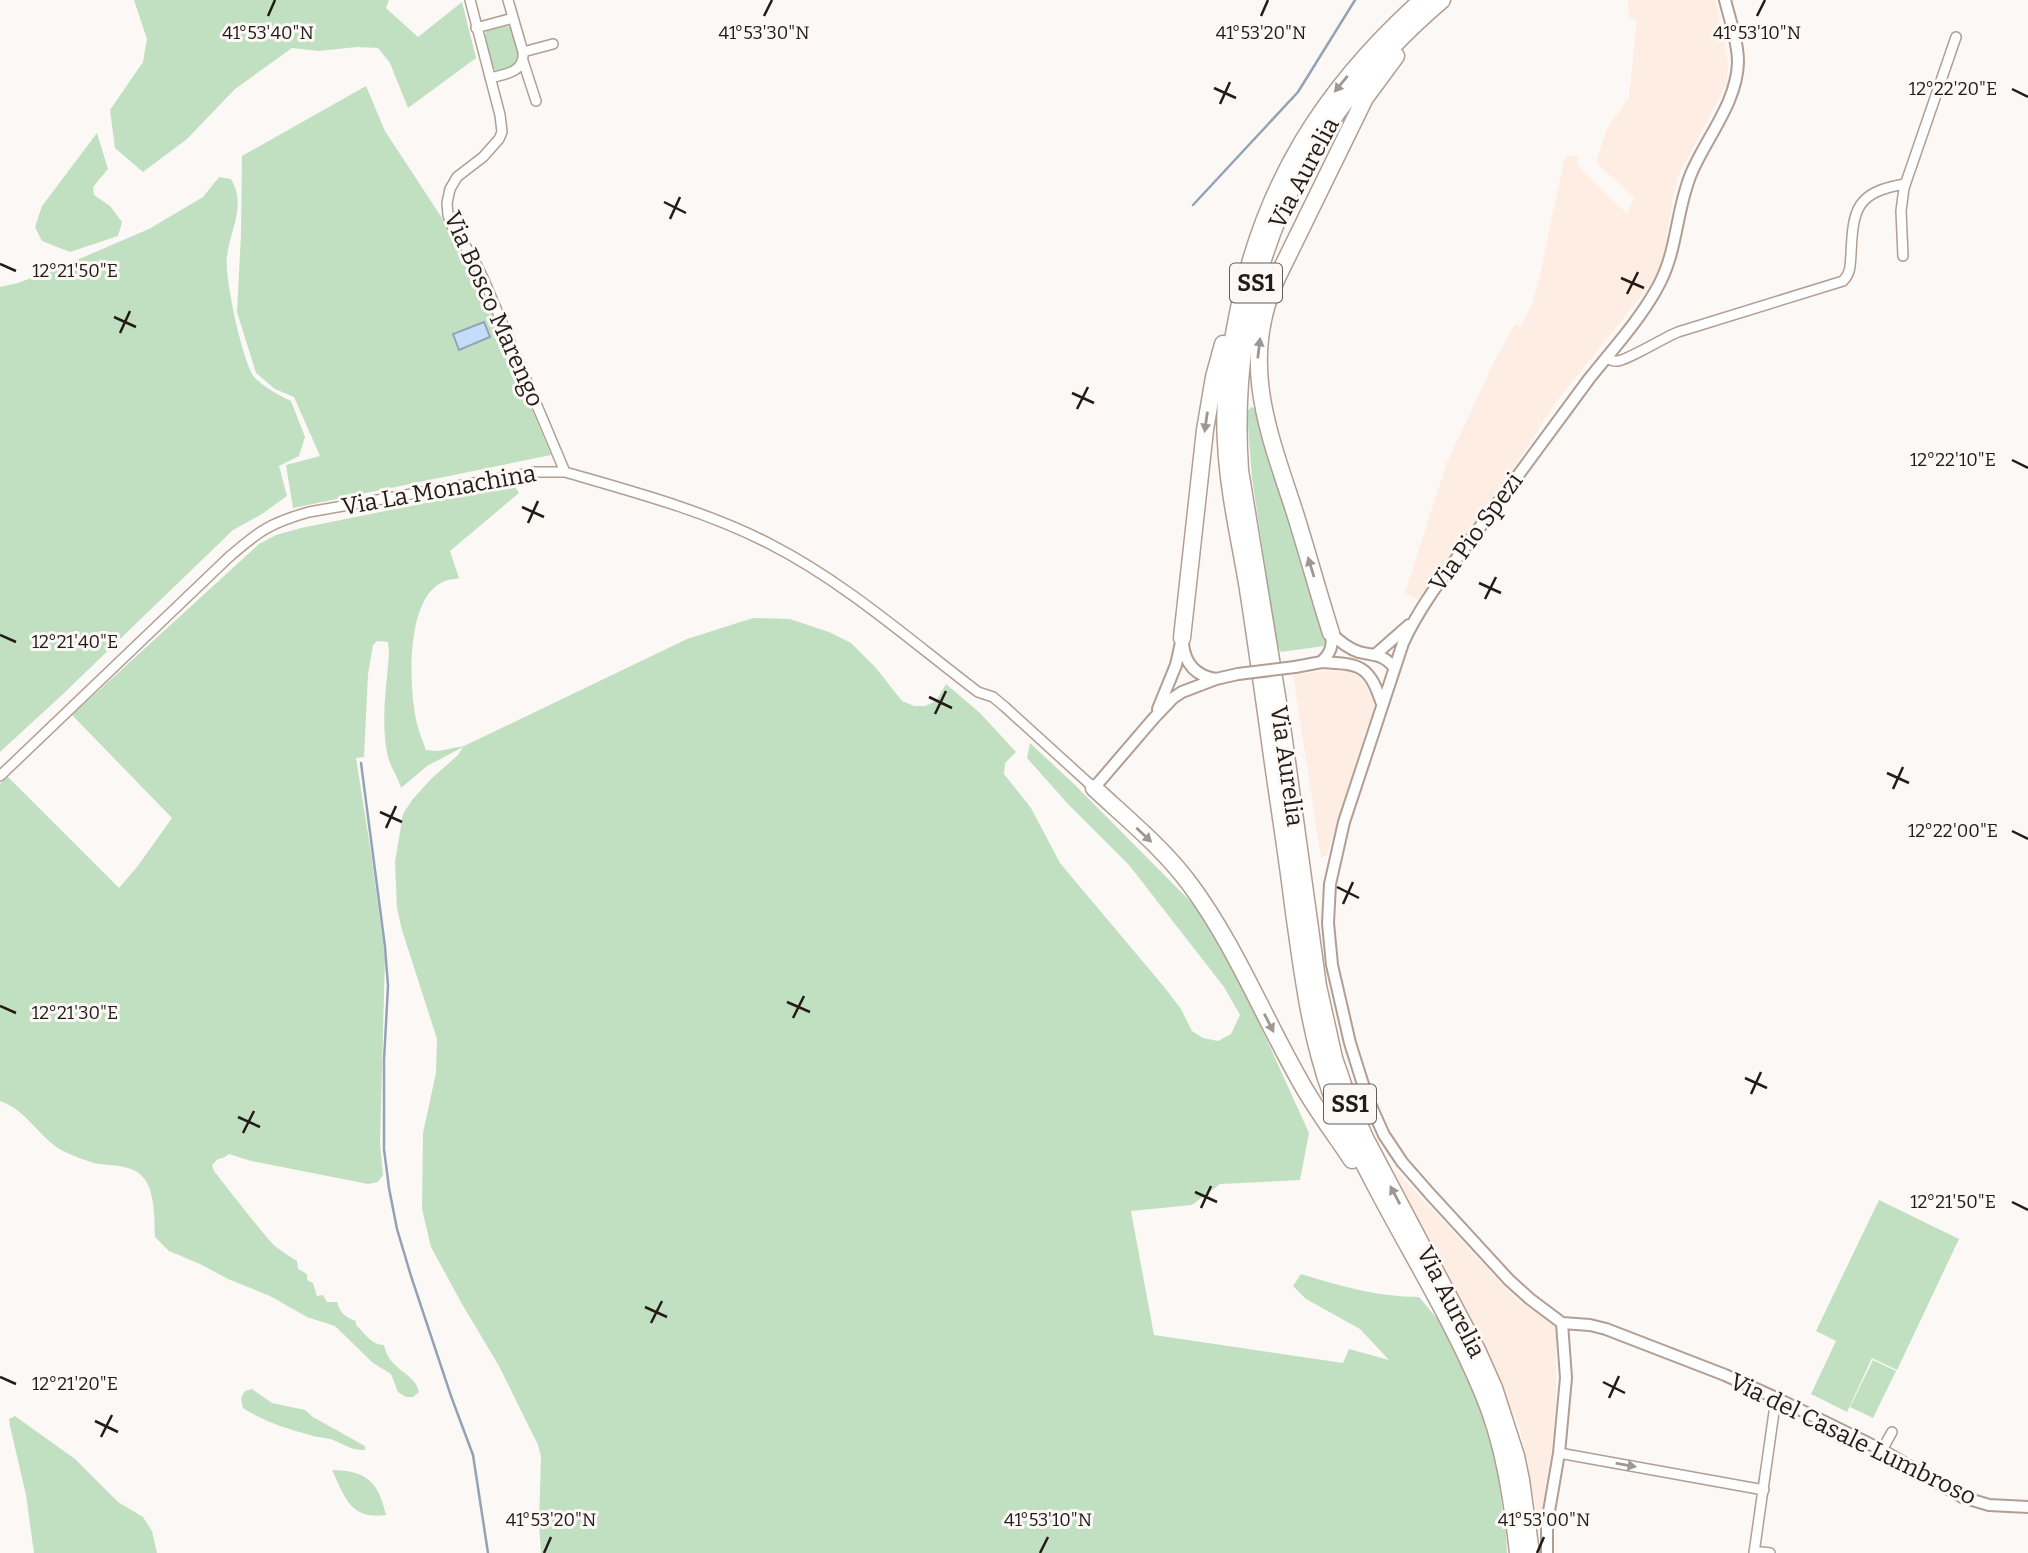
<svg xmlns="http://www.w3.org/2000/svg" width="2028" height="1553" viewBox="0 0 2028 1553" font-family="Bitter,serif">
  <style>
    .built { fill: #feede2 }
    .green { fill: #c1e0c2 }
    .water { fill: #c3ddfb; stroke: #93a3b6; stroke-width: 2 }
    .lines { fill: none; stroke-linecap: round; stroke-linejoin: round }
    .stream { stroke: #93a3b6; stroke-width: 2.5 }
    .minor-casing { stroke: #b29e92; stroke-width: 12 }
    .tertiary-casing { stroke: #b29e92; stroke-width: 14 }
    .trunk-casing { stroke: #b29e92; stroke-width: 19 }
    .minor { stroke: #fff; stroke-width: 9 }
    .tertiary { stroke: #fff; stroke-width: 10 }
    .trunk { stroke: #fff; stroke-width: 16 }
    .tertiary-bridge-casing { stroke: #b29e92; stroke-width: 14; stroke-linecap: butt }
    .tertiary-bridge { stroke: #fff; stroke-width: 10 }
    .oneway { fill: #9c9896 }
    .ticks { fill: none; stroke: #221b16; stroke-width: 2.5 }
    .labels { text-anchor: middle; stroke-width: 6; stroke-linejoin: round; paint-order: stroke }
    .shield { fill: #fcf8f5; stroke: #635d59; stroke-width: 2 }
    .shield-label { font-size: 23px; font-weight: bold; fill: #221b16 }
    .street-label { font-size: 24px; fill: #221b16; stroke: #fcf8f5 }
    .ticks-label { font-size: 18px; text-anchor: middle; fill: #221b16; stroke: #fcf8f5; stroke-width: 6; stroke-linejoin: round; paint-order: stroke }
  </style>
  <rect width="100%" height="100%" fill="#fcf8f5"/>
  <path class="built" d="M1628,0H1715L1724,38L1728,63L1727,83L1679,174L1673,197L1665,247L1657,274L1646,290L1555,403L1491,504L1421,601L1405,593L1446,465L1493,364L1515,324L1521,326L1532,304L1539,279L1564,161L1568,156H1577V165L1627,214L1634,198L1596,162L1607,129L1629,97L1637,20L1629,18Z
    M1337,670L1351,671L1360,678L1374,699L1373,709L1327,855L1321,858L1293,675Z
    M1393,1168L1518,1301L1556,1325V1396L1552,1446L1539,1527L1520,1428Z"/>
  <path class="green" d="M134,0H389L386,8L418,37L462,2L476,58L408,108L390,63L378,48L357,47L319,51L292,48L235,89L187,139L143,172L115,148L110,110L143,62L147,39Z
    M505,25L513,28L520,59L512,67L497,71C487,64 481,41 487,29Z
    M366,86L385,131L459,244L478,280L551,455L293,508L286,465L320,456L294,397L275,389L256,373L237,312L241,234L242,156Z
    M97,133L108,169L93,187L94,195L110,206L122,222L118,236L70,252L42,241L35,227L42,206Z
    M219,177L231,179C247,206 230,228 227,257C224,276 243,365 255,378C265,388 279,395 291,401L305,437L299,456L279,466L287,496L262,514L233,530L62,695L0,752V287L18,283L65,265L149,229L203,197Z
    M1251,407L1258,409L1325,640L1324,646L1281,652L1277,645L1252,478L1247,412Z
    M514,485L519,493L450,551L459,578H461C456,579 450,579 445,581C404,596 409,690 417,724C419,733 423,741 426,750L438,751L464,746L687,639L753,618L790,619L829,632L851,643L876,668L902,701L914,706H925L936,701L946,684L980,713L1016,752L1005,763L1004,774L1031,808L1060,863L1165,988L1181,1009L1192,1031L1203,1038L1218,1041L1231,1034L1240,1015L1224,987L1129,865L1068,804L1027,758L1030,743L1075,785L1200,911L1246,994L1309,1133L1300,1180L1220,1184L1192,1205L1131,1211L1154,1335L1343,1363L1349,1349L1389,1360L1360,1329L1306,1299L1293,1286L1301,1274C1340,1286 1378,1297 1419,1297L1441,1323L1478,1403L1496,1463L1506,1534L1507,1553H541L539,1524L541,1457L538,1445L499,1366L462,1304L431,1247L422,1209L423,1133L436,1073L437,1039L402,930L397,908L395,862L403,814L412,800L431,779L458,755L463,747L427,766L401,788C398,777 391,768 388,757C380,723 387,686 389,652L388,642L377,641L373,645L368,674L364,757L356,758L371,853L385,958L380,1143L383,1175L378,1182L368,1184L251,1161L229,1154L223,1158L218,1159L212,1165L214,1171C232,1194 251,1219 270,1241C277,1249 288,1255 297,1261L298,1269L307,1274V1280L313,1283L317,1296L323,1295L327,1302H337C340,1313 346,1318 356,1321V1325C365,1333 371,1345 384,1345C389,1371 415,1372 419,1392L413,1397H406L398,1392L391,1374L373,1363L335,1326L307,1317L270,1296L228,1279L200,1264L169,1251L155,1237C154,1219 156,1189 141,1175C130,1164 108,1166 94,1163C84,1160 73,1156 63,1151C39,1138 27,1110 0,1101V784L7,776L119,888L137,867L172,818L72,715L259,544L276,535L301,528Z
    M1879,1200L1959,1239L1897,1370L1872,1358L1847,1412L1811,1394L1836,1341L1816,1331Z
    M1873,1360L1896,1371L1873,1418L1850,1407Z
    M252,1389L272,1403L305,1410L313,1417L365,1446V1450C353,1451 343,1444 333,1440C326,1437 318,1438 310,1435C287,1429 263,1421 243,1408L241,1398L245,1391Z
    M15,1416L75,1459L118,1502L143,1517L152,1531L157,1553H34L26,1495L10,1426L9,1419Z
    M332,1470C367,1471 378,1481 386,1515C350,1520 345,1497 332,1470Z"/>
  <path class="water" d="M484,322L490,337L459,350L453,334Z"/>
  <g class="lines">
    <path class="stream" d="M1193,205L1298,92L1355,0
      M361,763L385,947L388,986L384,1060V1149L389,1188L397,1229L411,1276L451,1396L473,1455L488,1553"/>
    <g class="minor-casing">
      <path id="minor" d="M470,0L500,115L502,132L499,139L483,157L457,177L450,189L447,203L448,215L452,226L472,256L484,280L565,472
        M476,28L513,18
        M523,52L553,44
        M523,61L536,101
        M490,78C506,74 525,72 523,52L508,0
        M1903,256L1901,211L1904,188L1956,37
        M1607,357C1611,360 1611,361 1617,361C1626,361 1665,337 1678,332L1843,281C1851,273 1850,265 1851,254C1853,209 1856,192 1905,184
        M0,776L229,557C259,531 270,523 309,512L536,472H565C634,492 706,511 770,544C846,583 911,641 978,692L993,697L1005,707L1094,788
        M1882,1450L1892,1432
        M1559,1453L1764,1490
        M1754,1551L1770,1553
        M1754,1553L1776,1398"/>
    </g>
    <g class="tertiary-casing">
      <path id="tertiary" d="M1725,0C1730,20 1738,42 1738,62C1737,103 1706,138 1691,174C1675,213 1678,253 1656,290C1638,322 1612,350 1589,379C1549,433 1509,487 1469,542C1445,574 1420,606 1403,643L1344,822L1330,884L1328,923L1332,965L1350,1043L1367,1097L1384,1135L1402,1162L1430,1194L1509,1280L1530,1299L1562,1323L1590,1325L1606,1329L1725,1375L1776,1398L1882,1450L1962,1497L1989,1505L2028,1507
        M1331,633C1339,641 1347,648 1359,652C1375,656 1381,653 1394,667
        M1183,644C1185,664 1196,676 1216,679
        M1376,654L1409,625
        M1321,662C1361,664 1369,665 1382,704
        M1321,662C1331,653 1333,646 1331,633
        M1295,667L1327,661
        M1158,709L1176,665L1182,638
        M1094,788L1154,718L1173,698L1182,692L1216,679L1238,674
        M1547,1553V1523L1559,1453L1566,1378L1562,1323"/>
    </g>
    <g class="trunk-casing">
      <path id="trunk" d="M1422,0C1323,89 1262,186 1237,318C1229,359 1223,401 1226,442C1228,489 1239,536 1247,583C1256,640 1264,698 1272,756C1279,806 1287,855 1293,905C1302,968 1309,1032 1331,1093C1343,1124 1359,1154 1374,1183C1410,1252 1452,1319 1482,1391C1504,1442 1512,1498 1518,1553
        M1442,0C1297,124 1227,278 1240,470L1283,733L1318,986L1334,1058L1348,1099L1365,1138L1477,1350L1494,1388L1516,1456L1521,1480L1531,1553
        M1331,633C1318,592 1307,551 1294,510C1268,431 1239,360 1277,278L1365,98L1396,56
        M1182,638L1205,430L1214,377L1223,344
        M1094,788C1126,818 1162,847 1189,883C1234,943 1262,1014 1299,1079C1314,1107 1334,1133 1352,1160"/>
    </g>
    <use href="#minor" class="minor"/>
    <use href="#tertiary" class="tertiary"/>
    <use href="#trunk" class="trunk"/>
    <g class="tertiary-bridge-casing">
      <path id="tertiary-bridge" d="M1238,674L1295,667"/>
    </g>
    <use href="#tertiary-bridge" class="tertiary-bridge"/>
  </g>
  <defs><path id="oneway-solid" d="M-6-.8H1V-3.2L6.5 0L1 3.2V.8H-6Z" transform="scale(1.75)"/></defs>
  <g class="oneway">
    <use href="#oneway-solid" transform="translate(1341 84) rotate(129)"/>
    <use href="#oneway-solid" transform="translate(1259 348) rotate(-83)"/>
    <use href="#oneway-solid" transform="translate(1206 422) rotate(98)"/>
    <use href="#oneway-solid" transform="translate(1311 567) rotate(-107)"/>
    <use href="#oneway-solid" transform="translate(1144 835) rotate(43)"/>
    <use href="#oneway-solid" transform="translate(1269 1023) rotate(63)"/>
    <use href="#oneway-solid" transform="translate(1395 1195) rotate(-118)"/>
    <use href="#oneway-solid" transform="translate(1626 1465) rotate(10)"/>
  </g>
  <path class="ticks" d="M268,16L275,0M764,16L772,0M1261,16L1268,0M1757,16L1765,0M1214,88L1236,98M2012,89L2028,97M1220,104L1230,82M664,202L686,213M670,219L680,197M0,264L16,271M1621,278L1644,288M1627,294L1638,272M114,317L136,327M120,333L130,311M1072,393L1094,403M1077,409L1088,387M2012,460L2028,468M522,507L544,517M528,523L538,501M1479,583L1501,593M1485,599L1496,577M0,635L16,642M929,697L952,708M935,714L946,691M1887,773L1909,783M1893,789L1903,767M380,812L402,822M386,828L396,806M2012,831L2028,839M1337,887L1359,898M1343,904L1353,882M787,1002L810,1012M0,1006L16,1013M793,1018L804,996M1745,1078L1767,1088M1751,1094L1761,1072M238,1117L260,1127M243,1133L254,1111M1195,1192L1217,1202M2012,1202L2028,1210M1201,1208L1211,1186M645,1307L667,1317M651,1323L662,1301M0,1377L16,1384M1603,1382L1625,1393M1609,1398L1619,1376M95,1421L118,1432M101,1437L112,1415M544,1553L551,1537M1040,1553L1048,1537M1537,1553L1544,1537"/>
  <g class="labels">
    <g class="shield">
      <rect x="1230" y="263.5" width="52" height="39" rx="5"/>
      <rect x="1324" y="1084.5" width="52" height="39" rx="5"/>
    </g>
    <g class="shield-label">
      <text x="1256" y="291">SS1</text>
      <text x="1350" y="1112">SS1</text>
    </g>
    <g class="street-label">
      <text transform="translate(1304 173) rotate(-62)" y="8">Via Aurelia</text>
      <text transform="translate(494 309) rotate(66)" y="8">Via Bosco Marengo</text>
      <text transform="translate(439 490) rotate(-10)" y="8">Via La Monachina</text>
      <text transform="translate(1476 532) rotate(-54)" y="8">Via Pio Spezi</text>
      <text transform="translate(1287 766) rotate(82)" y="8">Via Aurelia</text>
      <text transform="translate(1451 1302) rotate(63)" y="8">Via Aurelia</text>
      <text transform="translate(1853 1439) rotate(26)" y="8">Via del Casale Lumbroso</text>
    </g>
  </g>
  <g class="ticks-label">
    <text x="268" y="39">41°53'40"N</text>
    <text x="764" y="39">41°53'30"N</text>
    <text x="1261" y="39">41°53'20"N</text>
    <text x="1757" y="39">41°53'10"N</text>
    <text x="1953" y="95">12°22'20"E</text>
    <text x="75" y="277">12°21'50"E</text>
    <text x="1953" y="466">12°22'10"E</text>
    <text x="75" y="648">12°21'40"E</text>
    <text x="1953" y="837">12°22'00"E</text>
    <text x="75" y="1019">12°21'30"E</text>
    <text x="1953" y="1208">12°21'50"E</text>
    <text x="75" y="1390">12°21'20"E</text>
    <text x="551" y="1526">41°53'20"N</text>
    <text x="1048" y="1526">41°53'10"N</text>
    <text x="1544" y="1526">41°53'00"N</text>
  </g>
</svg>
